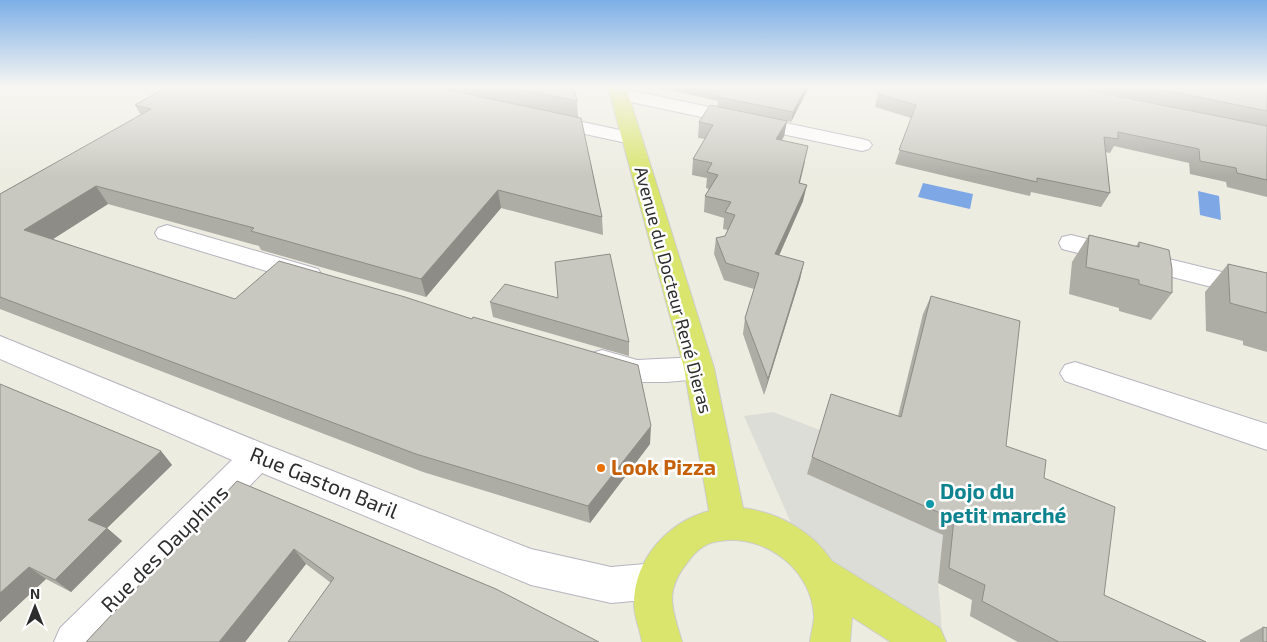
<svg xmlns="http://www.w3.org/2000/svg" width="1267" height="642" viewBox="0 0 1267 642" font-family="'Exo 2',sans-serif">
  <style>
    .plaza { fill: #ddddd7 }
    .water { fill: #7da7e5 }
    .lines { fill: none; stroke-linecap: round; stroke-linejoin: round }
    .minor-casing { stroke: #b6b4bf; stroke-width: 2 }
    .major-casing { stroke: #cdcdcd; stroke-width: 2 }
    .minor { fill: #fff; fill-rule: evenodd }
    .major { fill: #d9e56d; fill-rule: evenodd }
    .wall { fill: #adaca5 }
    .shaded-wall { fill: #8d8c86 }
    .building { fill: #c9c8c0; stroke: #8d8c86 }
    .food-dot { fill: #e8710a; stroke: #fff; stroke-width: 2 }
    .culture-dot { fill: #0f9aa8; stroke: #fff; stroke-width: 2 }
    .labels { text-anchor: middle; stroke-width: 5; stroke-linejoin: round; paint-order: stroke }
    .street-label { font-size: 18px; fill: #2d2d2d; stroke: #fff }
    .near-food-label { font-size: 21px; font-weight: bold; fill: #c56008; stroke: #fff; text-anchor: start }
    .near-street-label { font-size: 21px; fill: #2d2d2d; stroke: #fff }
    .near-culture-label { font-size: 21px; font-weight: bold; fill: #0d838f; stroke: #fff; text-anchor: start }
  </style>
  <rect width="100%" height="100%" fill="#edece1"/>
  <path class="plaza" d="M773,412L820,430L943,535L938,583L942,632L884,600L799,541L744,416Z"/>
  <path class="water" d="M923,183L973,194L970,209L918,197Z
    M1198,191L1219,196L1221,220L1200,215Z"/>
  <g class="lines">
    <g class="minor-casing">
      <path id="minor" d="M619,88L862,139L869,141L872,145L869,149L862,151L612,98L610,94L612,90Z
        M546,114L638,134L641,138L638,142L631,144L539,124L536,120L539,116Z
        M167,225L318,269L322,275L318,281L309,284L158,238L155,233L158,228Z
        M1071,235L1267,283V301L1062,249L1059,243L1062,237Z
        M0,336L269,446L531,549L611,567L656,563L669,568L675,581L669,594L656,599L611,603L531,585L262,473L101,642H54L60,628L232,460L0,359Z
        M602,350L637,360L699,357L709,360L714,368L709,376L699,379L667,382H637L592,369L587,361L592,353Z
        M1075,362L1267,424V450L1065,381L1060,373L1065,365Z"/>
    </g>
    <g class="major-casing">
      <path id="major" d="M608,87H626L714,368L743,508C779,513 812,531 832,561L940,628L946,642H891L852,617L850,642H810C811,633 814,624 814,616C812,572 770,538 728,540C721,541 713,541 706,545C698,549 692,556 687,563C678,574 673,584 672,597C672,613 678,627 682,642H642C640,629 634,617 634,604C634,559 668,522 709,511L684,368Z"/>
    </g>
    <use href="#minor" class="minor"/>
    <use href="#major" class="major"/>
  </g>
  <path class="wall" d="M167,87H566L577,101L578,117L602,217L603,235L501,208L426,297L261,250L259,246L108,204L53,239L650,444L590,523L423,472L0,309V194L141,115L135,105Z
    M655,87H809L791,122L787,121L784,136L782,140L805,162L800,183L803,201L779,256L804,262L800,279L764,395L743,334L745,318L754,289L724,280L714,254L716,238L725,236L728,230L723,229L724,218L704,212L705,196L709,189L706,188L707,178L692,175L693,159L705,139L698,138L699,122L717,106L718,101Z
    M1079,87H1267V197L1227,187L1226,182L1190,174L1189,163L1114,146L1110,153L1105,152L1110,193L1101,207L1031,192L1030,196L895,164L911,118L875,107L878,94L1245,122Z
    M1089,235L1136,246L1139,242L1172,293L1151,320L1119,311V308L1069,294L1072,262Z
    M1228,264L1267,273V352L1243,345V341L1206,331L1205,292Z
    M931,296L1006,446L1044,478L1104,595L1206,642H1018L970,616L972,600L938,583L943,535L807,474L831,394L898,416L923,314Z
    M490,302L629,342V356L493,317Z
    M0,384L161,451L172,465L107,528L122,541L71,592L46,579L0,622Z
    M237,481L496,589L331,583L306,564L245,642H86Z
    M1263,627L1267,642H1240V640Z"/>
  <path class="shaded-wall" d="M806,87H809L791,122L793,112Z
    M787,121L784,136L773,155L776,139Z
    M807,185L803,201L772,271L775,254Z
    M96,186L108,204L39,248L24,230Z
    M498,190L501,208L426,297L421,279Z
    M804,262L800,279L764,395L768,379Z
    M651,426L650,444L590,523L588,506Z
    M161,451L172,465L102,533L88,520Z
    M107,528L122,541L71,592L55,580Z
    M294,549L306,564L245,642H219Z
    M29,567L46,579L0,622V593Z"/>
  <path class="building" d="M167,87H434L581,118L602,217L498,190L421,279L251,231L254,228L96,186L24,230L235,299L279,261L405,297L472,319L473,317L638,365L651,426L588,506L416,454L0,297V194L151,109L135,105Z
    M509,87H566L574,89L577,101Z
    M703,87H806L793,112L718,97L721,91Z
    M882,87H1072L1267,126V180L1237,173L1236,168L1200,161L1199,149L1118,132V139L1104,137L1110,193L1037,178V182L899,150L916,105L878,94Z
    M1149,87H1267V111Z
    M710,105L787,121L776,139L808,146L799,183L807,185L775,254L804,262L768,379L745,318L759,273L726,263L716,238L725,236L735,215L725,212L731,202L705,196L718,175L707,172L712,163L693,159L713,125L699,122Z
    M1089,235L1139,247V242L1169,250L1172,269V293L1139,284V280L1086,267Z
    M610,254L629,342L490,302L505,284L558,298L555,262Z
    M1228,264L1267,273V313L1230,303Z
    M931,296L1020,321L1006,446L1046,460L1044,478L1115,507L1104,595L1206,642H1059L982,601L985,585L949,568L954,519L812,457L831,394L901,417Z
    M0,384L161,451L88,520L107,528L55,580L29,567L0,593Z
    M237,481L496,589L599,642H288L334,578L294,549L219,642H86Z
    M1263,627L1267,628V642H1263Z"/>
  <linearGradient id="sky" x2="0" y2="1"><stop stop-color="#7dafe7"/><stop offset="0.49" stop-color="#f7f6f2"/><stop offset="1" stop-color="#f7f6f2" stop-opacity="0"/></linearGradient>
  <rect width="1267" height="177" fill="url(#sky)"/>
  <circle class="food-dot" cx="601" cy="468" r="5"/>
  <circle class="culture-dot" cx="930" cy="504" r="5"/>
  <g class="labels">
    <g class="street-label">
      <text transform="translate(673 290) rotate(75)" y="6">Avenue du Docteur René Dieras</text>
    </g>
    <g class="near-food-label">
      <text x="611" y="475">Look Pizza</text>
    </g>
    <g class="near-street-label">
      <text transform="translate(324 483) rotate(22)" y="7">Rue Gaston Baril</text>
      <text transform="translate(165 549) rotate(-45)" y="7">Rue des Dauphins</text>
    </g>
    <g class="near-culture-label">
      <text x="940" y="499">Dojo du<tspan x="940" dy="24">petit marché</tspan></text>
    </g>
  </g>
  <g transform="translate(35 607)" stroke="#ffffff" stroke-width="4" paint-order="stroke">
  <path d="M0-4L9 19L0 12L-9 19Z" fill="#2d2d2d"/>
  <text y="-8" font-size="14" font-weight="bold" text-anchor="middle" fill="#2d2d2d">N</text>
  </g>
</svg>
